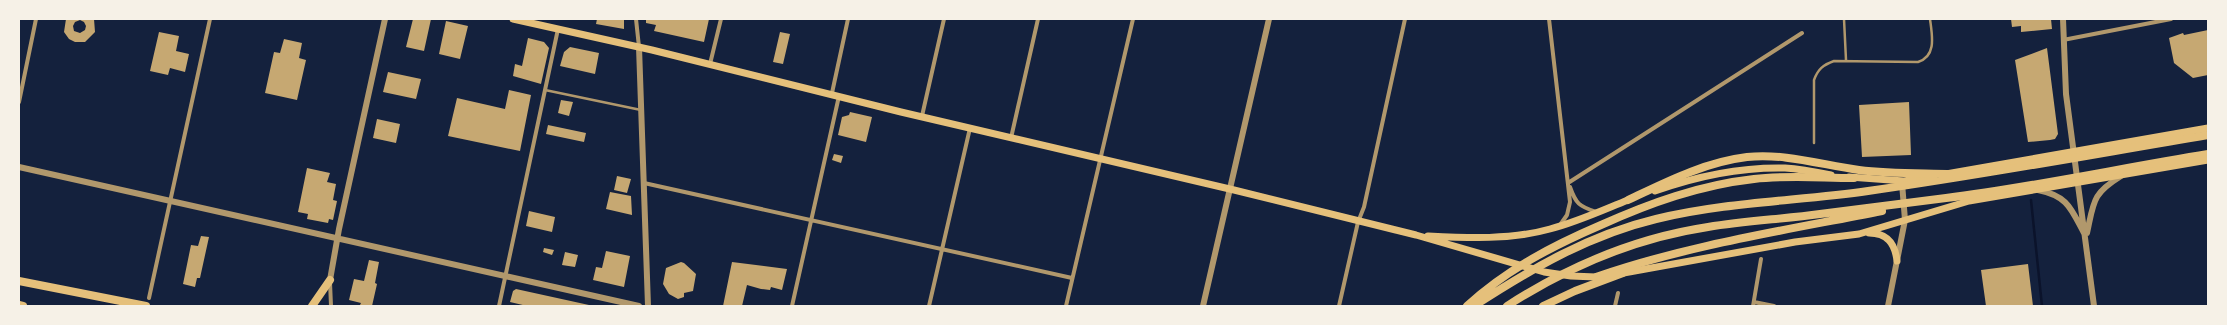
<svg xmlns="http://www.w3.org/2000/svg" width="2227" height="325" viewBox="0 0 2227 325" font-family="'Exo 2',sans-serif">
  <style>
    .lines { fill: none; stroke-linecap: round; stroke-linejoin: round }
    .stream { stroke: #0b132b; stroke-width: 2.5 }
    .building { fill: #c6a872; fill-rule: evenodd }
    .service { stroke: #b1986c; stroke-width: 2.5 }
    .minor { stroke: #b1986c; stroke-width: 4 }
    .tertiary { stroke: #b1986c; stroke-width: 6 }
    .secondary { stroke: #e5c07b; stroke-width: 7 }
    .primary { stroke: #e5c07b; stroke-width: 7 }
    .motorway { stroke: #e5c07b; stroke-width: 8 }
  </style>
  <rect width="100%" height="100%" fill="#14213d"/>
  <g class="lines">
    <path class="stream" d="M2031,200L2042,306"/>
  </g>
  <path class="building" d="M66,19H94L95,32L85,42H75L69,39L64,32ZM80,20L84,22L86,26L85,30L80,33L74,31L73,26L75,22Z
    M413,19H431L424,51L406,47Z
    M597,19H624V29L596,24Z
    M646,19H709L704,42L654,31L656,25L646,23Z
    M2011,19H2051L2052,29L2021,32V26L2012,27Z
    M446,21L468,26L460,59L439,54Z
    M2208,30V75L2193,78L2174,63L2169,38L2183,33L2184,35Z
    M159,32L179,36L176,51L189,54L185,72L170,68L168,75L150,71Z
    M780,32L790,34L783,64L773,62Z
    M528,38L544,42L549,48L541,84L513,76L515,64L522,66Z
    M284,39L302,43L299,58L306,60L297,100L265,93L274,52L280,53Z
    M570,47L599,53L595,74L560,66L564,52Z
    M2047,48L2058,134L2055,139L2050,140L2028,142L2015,60Z
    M388,72L421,79L416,99L383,92Z
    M509,90L531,95L520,151L448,136L457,98L505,109Z
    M561,100L573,102L569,116L558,113Z
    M1909,102L1911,155L1862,157L1859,105Z
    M850,112L872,117L866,142L838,135L842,117L849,115Z
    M377,119L400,124L396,143L373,138Z
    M548,125L586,133L584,142L546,134Z
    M834,154L843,156L841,163L832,160Z
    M307,168L330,173L327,182L336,184L333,200L337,201L333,220L329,219L328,223L307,219L308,214L298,212Z
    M617,176L631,179L627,193L614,190Z
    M610,192L631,196L632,215L606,209Z
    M529,211L555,217L552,232L526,226Z
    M201,236L209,237L200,278H197L195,287L183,284L191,245L198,246Z
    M544,248L554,250L552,255L543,252Z
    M606,251L630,256L624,287L593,280L596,267L602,268Z
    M565,252L578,255L575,267L562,265Z
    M369,260L379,262L375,283L377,284L372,306H364L360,305L361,303L349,300L354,279L364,281Z
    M681,262L684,263L696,274L693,291L684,293V297L678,299L669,294L663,284L666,268Z
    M732,262L787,269L782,290L771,287L770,290L761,289L747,285L742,306H723Z
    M2028,264L2033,306H1986L1981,270Z
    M516,289L589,305V306H527L510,302L513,291Z"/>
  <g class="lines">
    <path class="service" d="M1844,19L1846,60
      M545,90L641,110
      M1814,143V80C1818,69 1823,65 1834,61L1918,62C1937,56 1932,35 1930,19"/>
    <path class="minor" d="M636,19L639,47
      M1549,19L1570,202L1567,215L1560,225
      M2063,40L2171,19
      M710,64L721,19
      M832,93L848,19
      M19,102L36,19
      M922,116L944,19
      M1011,138L1038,19
      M644,183L1072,278
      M1568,183L1802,33
      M1570,187C1576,204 1579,206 1596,212
      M330,282L331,306
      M149,298L210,19
      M1754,302L1774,306
      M499,306L558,29
      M792,306L839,96
      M929,306L970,128
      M1066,306L1133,19
      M1339,306L1358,222L1364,207L1405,19
      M1615,306L1618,293
      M1753,306L1761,259"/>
    <path class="tertiary" d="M2063,19L2066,94L2094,306
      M639,47L648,306
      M19,167L639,306
      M2038,190C2068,196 2071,209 2084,233
      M2087,233C2094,201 2092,194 2121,176
      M330,280L339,229L385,19
      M1203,306L1269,19
      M1888,306L1905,220L1902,183"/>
    <path class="secondary" d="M1946,174L2208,128
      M1849,177L1904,181L1934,176
      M1655,191C1697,176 1740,167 1785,168C1800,169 1816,172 1831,175
      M1869,233C1887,233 1895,243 1897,261
      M1618,274L1795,242L1859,234L1969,201L2208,160"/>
    <path class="primary" d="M513,19L652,50L901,112L1234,190L1416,235L1544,272L1571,276L1596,277
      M1428,236C1468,238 1511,240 1550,229C1577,222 1603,210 1628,200"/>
    <path class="motorway" d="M1628,200C1666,182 1705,162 1747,157C1785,153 1822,165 1859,170C1890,174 1921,173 1952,174
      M1596,277C1688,245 1787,230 1882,211
      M19,281L146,306
      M19,305L23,306
      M312,306L330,280
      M1467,306C1506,270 1552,246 1601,225C1650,203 1700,185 1754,179C1787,175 1821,178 1854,178
      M1474,306C1531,269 1589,235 1656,219C1726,202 1798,201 1868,191C1982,175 2095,154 2208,135
      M1507,306C1569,266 1635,238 1708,227C1745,221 1783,219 1820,214C1862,209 1904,203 1946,198C2034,187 2121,168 2208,154
      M1543,306L1575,291L1623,273"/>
  </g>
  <rect width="2227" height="325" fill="none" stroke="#f6f1e7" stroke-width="40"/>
</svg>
